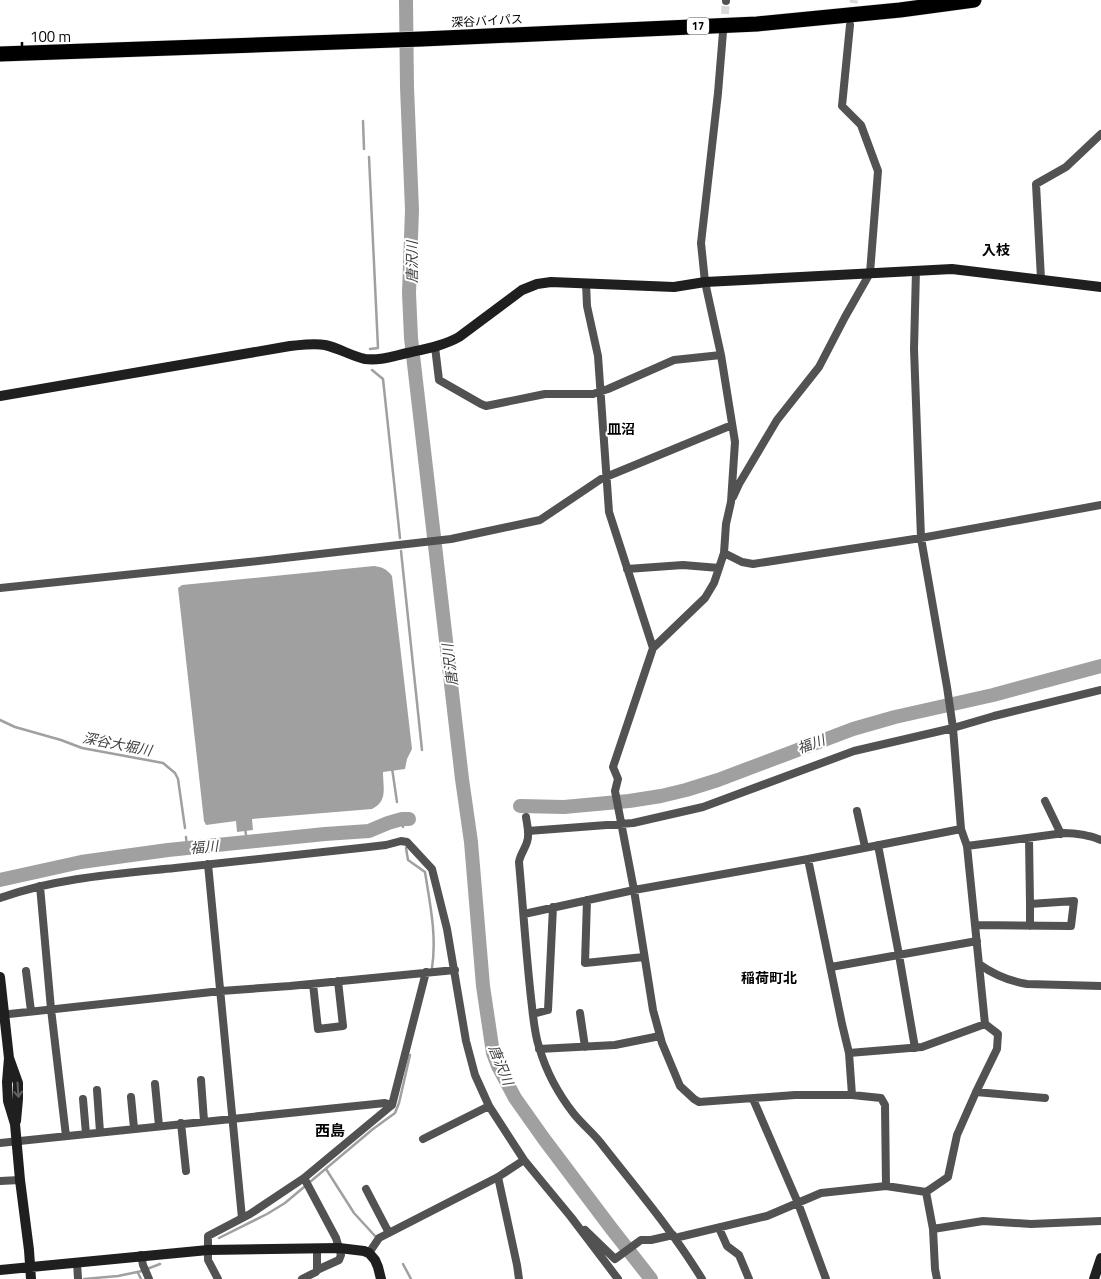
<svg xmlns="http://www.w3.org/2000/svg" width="1101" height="1279" viewBox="0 0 1101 1279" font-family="'Titillium Web','Noto Sans JP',sans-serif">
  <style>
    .water { fill: #a0a0a0 }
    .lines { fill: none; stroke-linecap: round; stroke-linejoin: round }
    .stream { stroke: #a0a0a0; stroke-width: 2.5 }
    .river { stroke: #a0a0a0; stroke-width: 14 }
    .street-tunnel { stroke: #d9d9d9; stroke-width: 8; stroke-dasharray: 8 4; stroke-linecap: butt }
    .highway-casing { stroke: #dbdbdb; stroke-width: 16 }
    .street { stroke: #525252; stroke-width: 8 }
    .secondary { stroke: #1f1f1f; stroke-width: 10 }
    .highway { stroke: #000; stroke-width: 15 }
    .oneway { stroke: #626262 }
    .labels { text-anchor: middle; stroke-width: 4; stroke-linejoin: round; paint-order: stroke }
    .shield { fill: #fff; stroke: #4c4c4c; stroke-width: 1 }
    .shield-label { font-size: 11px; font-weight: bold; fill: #000 }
    .street-label { font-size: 12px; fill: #000; stroke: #fff }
    .neighbourhood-label { font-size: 14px; font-weight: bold; fill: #000; stroke: #fff }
    .water-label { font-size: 14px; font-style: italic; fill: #414141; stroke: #fff }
    .quarter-label { font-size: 15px; font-weight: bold; fill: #000; stroke: #fff }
  </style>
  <rect width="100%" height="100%" fill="#fff"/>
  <path class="water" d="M374,566C382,567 387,569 392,576L412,749L407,759L405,769L383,772C383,788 388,801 372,809L252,819L253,830L237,832L236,821L206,825L204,821L178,588L182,585Z"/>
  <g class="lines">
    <path class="stream" d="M363,121L364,149
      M369,157L378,348L370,349
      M372,370L383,379L400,538
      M401,551L422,750
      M0,720L15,727L61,740L82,748L163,763L175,773L178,779L185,828
      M392,768L397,802
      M399,815L402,819L403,827
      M245,828L247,842
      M186,837L187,848
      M406,848L408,860L425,872C430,904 437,936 432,968
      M326,1169L354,1213L375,1236
      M219,1238L267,1214L285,1203L373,1129L395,1113L399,1103L410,1055
      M403,1264L411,1279
      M147,1269L160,1264
      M138,1273L141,1279
      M84,1279L118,1276L142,1271"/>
    <path class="river" d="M406,0L407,87L412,210L409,293L411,338L462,779L471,842L483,986L493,1053L498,1066L515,1098L544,1139L611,1228L651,1279
      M520,806L564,807L629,801L661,796L686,790L718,780L853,729L895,717L993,695L1101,666
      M0,880L81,862L168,850L325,834L369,831L388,823L402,819H409"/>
    <path class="street-tunnel" d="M852,15L854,0
      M724,26L726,1"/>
    <g class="highway-casing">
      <path id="highway" d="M0,54L422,39L757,24L900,10L974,0"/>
    </g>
    <path class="street" d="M726,1V0
      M723,32L718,93L701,243L705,282L721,355L735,442L731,502L726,524L724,553L714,583L705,598L653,648L613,767L618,779L615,791L634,890L653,1010L662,1043L680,1086L694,1099L699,1102L795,1095H852L881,1098L885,1105L886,1186
      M1041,279L1036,184L1066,167L1101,134
      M586,283L587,306L598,356L609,512L653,648
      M435,347L439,380L481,404L486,406L545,394H593L608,389L674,360L721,355
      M733,497L739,484L777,420L819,367L845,317L870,273L878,171L861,125L842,106L850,25
      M724,553L742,562L753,564L921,538L1101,505
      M627,569L683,565L719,568
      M0,588L249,562L451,539L540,520L601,479L732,425
      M1045,801L1061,834
      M857,811L865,847
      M526,817C527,825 530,834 527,842C525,849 520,855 519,862C523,907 526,953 531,998C533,1014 534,1032 539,1047C546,1071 559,1095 574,1114C582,1124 592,1132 600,1142C635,1187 672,1230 702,1279
      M528,831L633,823L703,807L854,751L953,728L994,716L1101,690
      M1029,838L1030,904
      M878,845L899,955L915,1048
      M967,846L1064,833C1078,833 1089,835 1101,840
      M808,859L842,1024L849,1053L852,1095
      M208,864L242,1218
      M40,886L51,1009L66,1136
      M0,898C56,878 116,874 175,868C246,860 316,853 386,845L401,841L407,842L432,869L447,929L466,1041L475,1075L489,1106L524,1160L571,1217L618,1279
      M587,900L585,963L644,957
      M524,914L634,890L808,859L961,829
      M975,925L1071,926L1074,901L1030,904V926
      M979,964C994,975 1009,981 1027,984L1101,986
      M831,967L977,941
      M26,971L31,1011
      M313,984L318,1029L343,1026L338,981
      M580,1013L585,1047
      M533,1014L548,1010L553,907
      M0,1015L221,991L290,986L455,970
      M539,1049L615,1045L660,1036
      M849,1053L922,1047L985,1024
      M201,1080L204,1121
      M155,1084L159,1126
      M97,1090L100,1132
      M976,1092L1045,1098
      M131,1097L134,1128
      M83,1099L86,1134
      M753,1099L798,1203L826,1279
      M181,1123L186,1171
      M423,1139L489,1106
      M0,1143L385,1103L392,1105
      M498,1177L517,1265L519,1279
      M304,1178L336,1238L341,1255L339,1260L317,1270
      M0,1181L20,1180
      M366,1189L389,1233
      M926,1192L933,1229L935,1269L937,1279
      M719,1228L727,1246L739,1255L749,1279
      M933,1229L983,1221L1031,1224L1101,1221
      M585,1230L615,1259L641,1240H651L673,1235
      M679,1237L767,1216L821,1193L886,1186L926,1192L948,1177L957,1135L976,1092L997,1049L998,1034L985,1024L967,846L961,829L953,728L947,687L921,538L914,349L916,270
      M369,1253L379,1238L498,1177L524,1160
      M141,1255L143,1265L149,1279
      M77,1262L78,1279
      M218,1279L208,1260V1236L250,1214L304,1178L392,1105L426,972
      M302,1279L316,1272L317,1270V1248"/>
    <path class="secondary" d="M0,396L290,346C301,345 313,343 325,345C339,348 351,356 365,359C380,361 393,356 407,353C425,349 443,346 459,337L522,290L537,284L551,282L674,287L705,282L952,269L1101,287
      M0,977L9,1058L18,1083V1099L16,1121
      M9,1058L7,1082L8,1101L15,1124L20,1180L29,1250L31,1279
      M0,1270L208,1250L339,1248L364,1251L369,1253L375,1260L378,1267L381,1279
      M1094,1279L1101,1258"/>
    <use href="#highway" class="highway"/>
  </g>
  <defs><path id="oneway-shaft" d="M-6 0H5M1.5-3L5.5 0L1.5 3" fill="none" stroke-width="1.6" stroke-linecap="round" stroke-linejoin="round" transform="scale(1.25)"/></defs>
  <use class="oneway" href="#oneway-shaft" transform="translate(18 1090) rotate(86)"/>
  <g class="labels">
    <rect class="shield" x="687" y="17.5" width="22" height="17" rx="4"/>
    <g class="shield-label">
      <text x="698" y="30">17</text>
    </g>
    <g class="street-label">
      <text transform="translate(487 21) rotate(-3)" y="4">深谷バイパス</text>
    </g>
    <g class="neighbourhood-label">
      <text x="996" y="255">入枝</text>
      <text x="621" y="434">皿沼</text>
      <text x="769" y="983">稲荷町北</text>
    </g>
    <g class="water-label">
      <text transform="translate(412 262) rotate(-90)" y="5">唐沢川</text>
      <text transform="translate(450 665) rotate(-97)" y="5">唐沢川</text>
      <text transform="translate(117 744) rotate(11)" y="5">深谷大堀川</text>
      <text transform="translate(811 744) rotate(-20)" y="5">福川</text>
      <text transform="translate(204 847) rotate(-5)" y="5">福川</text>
      <text transform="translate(501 1065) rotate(68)" y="5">唐沢川</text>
    </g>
    <g class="quarter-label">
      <text x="330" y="1136">西島</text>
    </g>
  </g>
  <path d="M22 42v8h119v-8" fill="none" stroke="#000000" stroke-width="2.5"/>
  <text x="30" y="42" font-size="15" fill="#000000" stroke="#ffffff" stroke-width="4" paint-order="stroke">100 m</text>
</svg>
